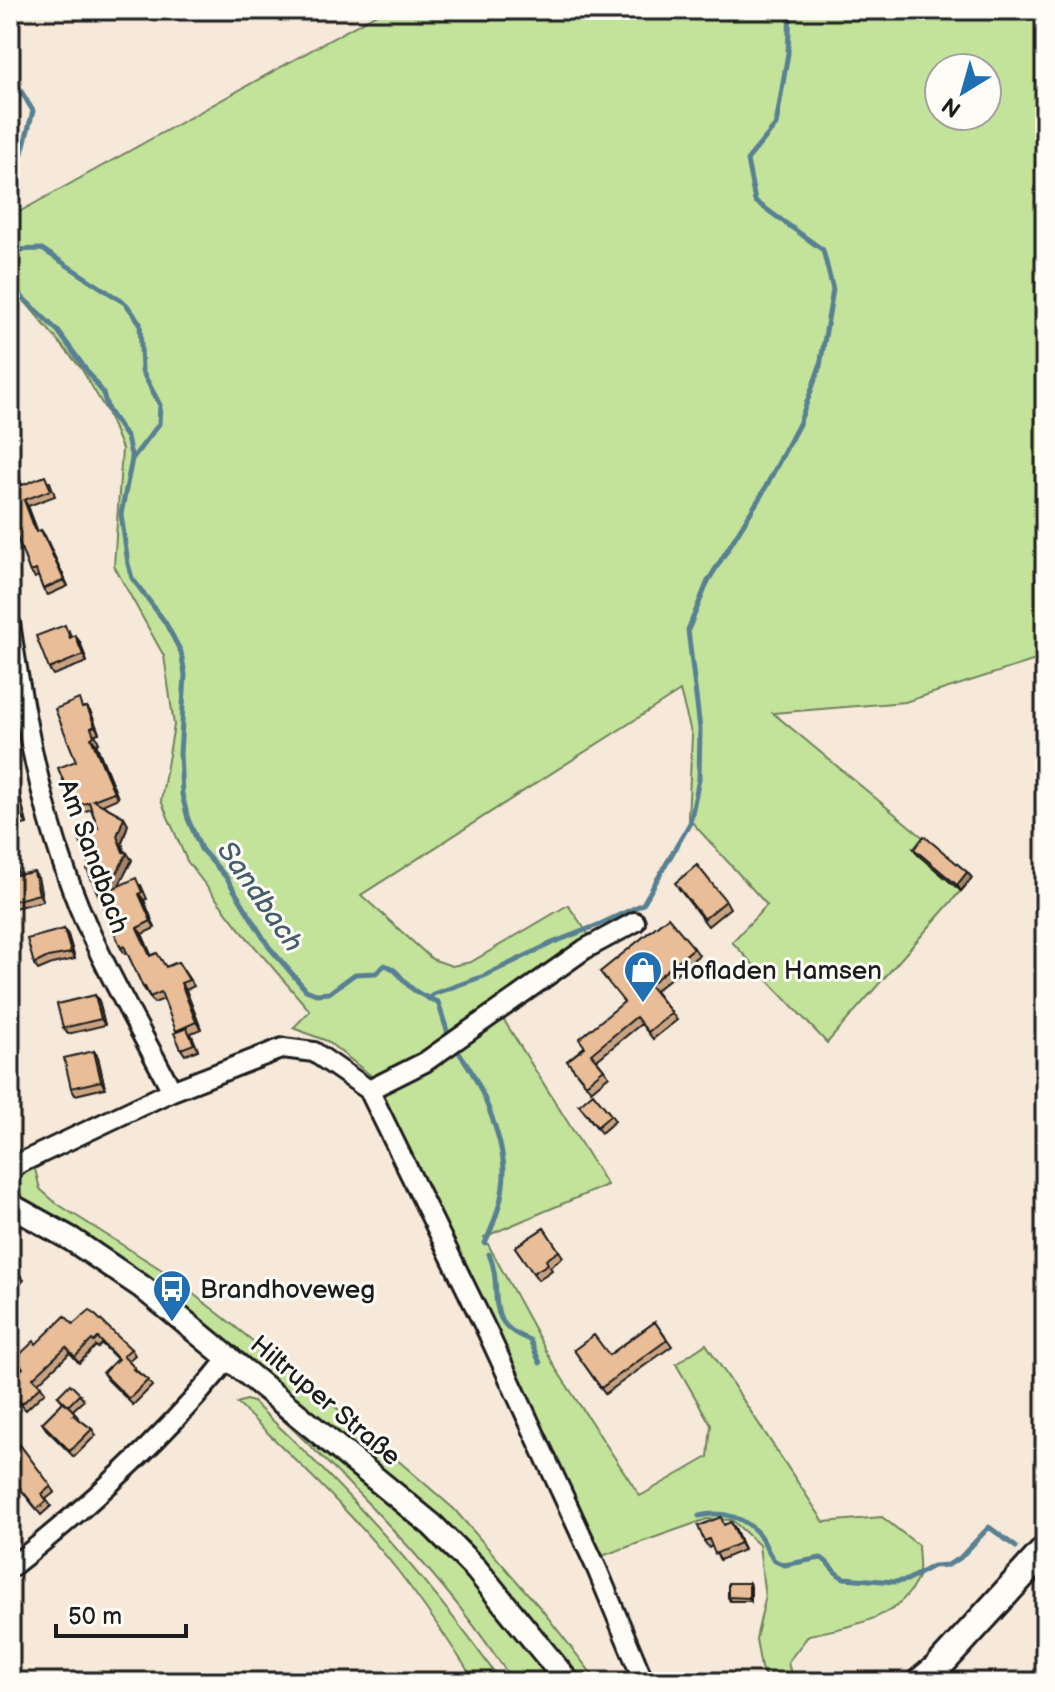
<svg xmlns="http://www.w3.org/2000/svg" width="1055" height="1692" viewBox="0 0 1055 1692" font-family="'Balsamiq Sans',sans-serif">
  <style>
    .green { fill: #c3e39b; stroke: #70805c; stroke-width: 2; fill-rule: evenodd }
    .lines { fill: none; stroke-linecap: round; stroke-linejoin: round }
    .stream { stroke: #598092; stroke-width: 5 }
    .minor-casing { stroke: #1c1c1c; stroke-width: 24 }
    .tertiary-casing { stroke: #1c1c1c; stroke-width: 28 }
    .secondary-casing { stroke: #1c1c1c; stroke-width: 32 }
    .minor { stroke: #fdfcf7; stroke-width: 18 }
    .tertiary { stroke: #fdfcf7; stroke-width: 22 }
    .secondary { stroke: #fdfcf7; stroke-width: 26 }
    .wall { fill: #c8a383; stroke: #1c1c1c; stroke-width: 2 }
    .shaded-wall { fill: #a2846a; stroke: #1c1c1c; stroke-width: 2 }
    .building { fill: #e8bd98; stroke: #1c1c1c; stroke-width: 2 }
    .labels { text-anchor: middle; stroke-width: 6; stroke-linejoin: round; paint-order: stroke }
    .street-label { font-size: 26px; fill: #1c1c1c; stroke: #fdfcf7 }
    .poi-label { font-size: 26px; fill: #1c1c1c; stroke: #fdfcf7; text-anchor: start }
    .water-label { font-size: 28px; font-style: italic; fill: #445e6b; stroke: #fdfcf7 }
  </style>
  <rect width="100%" height="100%" fill="#f7e9da"/>
  <filter id="ink" filterUnits="userSpaceOnUse"><feTurbulence type="fractalNoise" baseFrequency=".0125" numOctaves="2"/><feDisplacementMap in="SourceGraphic" scale="16" xChannelSelector="R" yChannelSelector="G"/><feConvolveMatrix kernelMatrix="1 2 1 2 8 2 1 2 1" color-interpolation-filters="sRGB"/></filter>
  <g filter="url(#ink)">
    <path class="green" d="M384,10H1045V657L905,702L773,713L972,878L827,1043L732,942L767,905L688,818L692,736L680,691L361,895L432,959L452,966L471,962L568,905L591,938L502,1017L607,1185L484,1237L556,1369L640,1496L708,1457L711,1425L676,1364L706,1344L824,1522L882,1517L918,1545C918,1554 921,1569 918,1577C901,1620 847,1627 809,1635L788,1662L793,1682H769L761,1668L756,1639L765,1599L759,1545L732,1520L707,1519L602,1556L494,1327L380,1096L429,1070L424,1059L374,1078L327,1041L293,1028L310,1011L238,927L187,861L161,801L174,725L164,656L114,566L122,449L107,412L81,368L10,284V217ZM939,68H987V116H939Z
      M68,1143L70,1149L35,1169L40,1189L56,1203L162,1270L223,1317L349,1418L454,1509L542,1610L598,1682H577L488,1572L23,1201L17,1187L22,1168Z
      M247,1387L422,1528L472,1580L555,1682H513C445,1575 341,1472 247,1387Z
      M246,1400L253,1402C345,1487 429,1579 501,1682H475C451,1644 426,1607 398,1571C350,1510 292,1457 237,1403Z"/>
    <g class="lines">
      <path class="stream" d="M10,78L15,81L33,111L19,164L10,171
        M10,250L42,249L126,304L140,323L142,371L160,405L159,424L132,459
        M10,279L22,297L58,331L103,393L108,410L127,438L132,459L121,514L128,564L132,578L165,622L181,652L185,675L180,754L182,794L188,819L201,849L226,877L269,947L306,990L316,994L329,993L355,974L376,973L385,965C397,969 400,977 409,986C417,994 427,998 438,1002L449,1037
        M429,999L433,994L484,976L552,943L598,925L643,904L690,823L699,779L700,729L688,630L708,581L762,494L799,424L820,366L833,290L823,250L755,201L747,160L776,125L788,53L790,10
        M460,1054C480,1080 503,1138 504,1171C504,1196 495,1222 485,1243
        M489,1254C505,1291 480,1322 530,1340L540,1363
        M699,1516C722,1510 748,1517 762,1539C767,1546 768,1554 775,1561L784,1565L821,1558C830,1562 832,1573 844,1578L895,1582L907,1580L933,1566L948,1565L960,1558L989,1527L1016,1547
        M1036,1682L1045,1680"/>
      <g class="minor-casing">
        <path id="minor" d="M10,623C24,719 42,816 79,907C105,970 141,1031 172,1091
          M635,922L585,949L425,1062L369,1090L487,1331L597,1569L644,1682
          M10,1174L16,1165L172,1091L283,1048L314,1052L369,1090
          M10,1568C90,1505 167,1436 230,1356"/>
      </g>
      <g class="tertiary-casing">
        <path id="tertiary" d="M10,1205L71,1239L142,1287L432,1525L476,1569L568,1682"/>
      </g>
      <g class="secondary-casing">
        <path id="secondary" d="M920,1682L938,1667L1045,1550"/>
      </g>
      <use href="#minor" class="minor"/>
      <use href="#tertiary" class="tertiary"/>
      <use href="#secondary" class="secondary"/>
    </g>
    <path class="wall" d="M10,442L17,461L13,463L22,485L50,482L55,496L28,506L38,532L41,530L45,536L68,586L48,595L43,589L38,576L35,578L30,572L10,518Z
      M69,631L71,637L80,642L87,662L53,675L49,669Z
      M84,707H87L91,713L99,733L95,734L99,743L96,744L118,798L102,805L124,817L128,824L122,843L125,853L132,860L118,886L141,885L147,899L144,900L155,928L142,934L151,955L166,967L178,962L194,986L186,990L201,1029L191,1033L198,1050L185,1055L181,1049L177,1032L164,999L154,1003L143,987L128,953L125,954L121,948L90,868L98,828L91,809L78,814L74,807L76,761Z
      M15,791L20,797L27,824L10,828V793Z
      M914,849L967,872L972,878L961,891L918,855Z
      M13,863L17,869L19,875L38,878L43,901L10,909V864Z
      M679,889L726,901L730,908L708,926Z
      M64,929L68,935L75,959L52,964L38,970L34,964Z
      M694,948L699,955L655,991L677,1020L653,1039L641,1024L597,1060L609,1076L591,1091L567,1061L584,1047L623,1003Z
      M95,995L99,1001L105,1025L68,1034L63,1028Z
      M94,1051L98,1057L105,1088L75,1095L71,1088Z
      M579,1105L611,1115L615,1121L601,1133Z
      M544,1228L563,1257L550,1267L552,1270L538,1280L515,1247Z
      M655,1322L672,1346L605,1394L574,1350L609,1355Z
      M73,1324L131,1349L135,1355L128,1361L139,1373L148,1380L152,1386L133,1405L107,1379L103,1373L117,1359L102,1344L98,1348L96,1346L79,1363L70,1353L38,1383L45,1392L26,1410L10,1393V1380L22,1368L15,1359L36,1344Z
      M80,1394L84,1400L73,1410L79,1419L92,1429L96,1435L74,1457L46,1429L42,1423L63,1402L58,1396Z
      M20,1445L55,1492L46,1499L51,1506L41,1515L10,1476L16,1448Z
      M726,1524L735,1528L744,1550L720,1560L712,1546L709,1548L704,1541Z
      M749,1583L751,1586V1601H730L728,1597Z"/>
    <path class="shaded-wall" d="M10,458L13,463L24,492L20,486Z
      M24,500L28,506L40,538L36,532Z
      M41,530L45,536L68,586L64,580Z
      M75,635L80,642L87,662L83,655Z
      M87,707L91,713L99,733L95,726Z
      M91,738L96,744L118,798L114,792Z
      M15,791L20,797L27,824L22,817Z
      M124,817L128,824L122,843L126,855L127,853L132,860L113,897L108,891L123,852L117,836Z
      M34,872L38,878L43,901L39,894Z
      M967,872L972,878L961,891L957,885Z
      M139,894L144,900L155,928L151,921Z
      M137,928L142,934L154,962L150,956Z
      M64,929L68,935L75,959L71,953Z
      M181,983L186,990L201,1029L196,1022Z
      M95,995L99,1001L105,1025L101,1019Z
      M94,1051L98,1057L105,1088L101,1081Z
      M20,1275L24,1280L10,1296V1286Z
      M16,1311L20,1317L10,1328V1318Z
      M731,1522L735,1528L744,1550L740,1543Z
      M749,1583L751,1586V1601L749,1598Z"/>
    <path class="building" d="M10,459L20,486L45,476L51,490L24,500L36,532L41,530L64,580L43,589L36,570L30,572L10,518Z
      M65,625L70,638L75,635L83,655L49,669L36,636Z
      M79,699L82,708L87,707L95,726L91,728L94,736L91,738L114,792L93,800L124,817L117,836L123,852L127,853L108,891L136,878L142,892L139,894L151,921L137,928L150,956L157,953L166,967L178,962L189,980L181,983L196,1022L176,1031L161,992L150,997L145,987H143L124,946L121,948L87,869L90,868L78,836L98,828L89,802L74,807L58,768L76,761L55,709Z
      M15,791L22,817L10,821V793Z
      M924,836L967,872L957,885L914,849Z
      M13,863L16,875L34,872L39,894L10,902V864Z
      M697,865L726,901L704,919L675,883Z
      M668,917L694,948L649,985L672,1013L648,1032L636,1017L591,1054L604,1069L586,1084L567,1061L585,1047L579,1039L624,1002L600,972Z
      M64,929L71,953L48,957L34,964L27,939Z
      M95,995L101,1019L63,1028L57,1004Z
      M187,1028L194,1044L181,1049L174,1033Z
      M94,1051L101,1081L71,1088L64,1058Z
      M593,1093L611,1115L597,1127L579,1105Z
      M544,1228L559,1251L546,1260L548,1264L533,1273L515,1247Z
      M10,1265L20,1275L10,1286Z
      M10,1306L16,1311L10,1318Z
      M90,1310L131,1349L123,1356L135,1368L133,1369L148,1380L129,1399L103,1373L118,1359L98,1338L94,1342L92,1340L75,1357L66,1347L33,1378L41,1386L22,1404L10,1391V1380L23,1368L15,1359L34,1341L36,1344L65,1316L73,1324Z
      M655,1322L667,1340L601,1388L574,1350L594,1335L609,1355Z
      M70,1384L80,1394L68,1406L58,1396Z
      M64,1401L75,1413L73,1415L92,1429L70,1451L42,1423Z
      M10,1442L16,1448L20,1445L51,1486L42,1494L47,1501L37,1509L10,1475Z
      M721,1517L724,1525L731,1522L740,1543L715,1554L709,1539L704,1541L698,1526Z
      M728,1583H749V1598L728,1597Z
      M733,1674L736,1682H719L718,1678Z"/>
  </g>
  <defs>
    <g id="shop-pin" transform="scale(2)"><path d="M0 17L-7.5 6A9.5 9.5 0 1 1 7.5 6Z" fill="#1f6fb2" stroke="#fdfcf7"/><path d="M-5-2.5h2.3a2.7 3.5 0 0 1 5.4 0H5L5.5 6h-11ZM-1.5-2.5h3a1.5 2.3 0 0 0-3 0Z" fill="#fff"/></g>
    <g id="bus-pin" transform="scale(2)"><path d="M0 17L-7.5 6A9.5 9.5 0 1 1 7.5 6Z" fill="#1f6fb2" stroke="#fdfcf7"/><path d="M-5-6H5V4H4V6H2V4H-2V6H-4V4H-5ZM-3.5-4V0h7V-4ZM-3.5 1.2v1.5H-2V1.2ZM2 1.2v1.5H3.5V1.2Z" fill="#fff"/></g>
  </defs>
  <g fill-rule="evenodd">
    <use href="#shop-pin" x="643" y="970"/>
    <use href="#bus-pin" x="172" y="1289"/>
  </g>
  <g class="labels">
    <g class="street-label">
      <text transform="translate(94 856) rotate(70)" y="9">Am Sandbach</text>
      <text transform="translate(326 1400) rotate(40)" y="9">Hiltruper Straße</text>
    </g>
    <g class="poi-label">
      <text x="671" y="979">Hofladen Hamsen</text>
      <text x="200" y="1298">Brandhoveweg</text>
    </g>
    <g class="water-label">
      <text transform="translate(261 896) rotate(55)" y="10">Sandbach</text>
    </g>
  </g>
  <rect width="1055" height="1692" fill="none" stroke="#fdfcf7" stroke-width="40"/>
  <rect x="20" y="20" width="1015" height="1652" fill="none" stroke="#1c1c1c" stroke-width="3" filter="url(#ink)"/>
  <g transform="translate(963 92) rotate(217)"><circle r="38" fill="#fdfcf7" stroke="#a3a29f" stroke-width="2"/>
  <path d="M0-6L14 30L0 20L-14 30Z" fill="#1f6fb2"/>
  <text y="-12" font-size="22" font-weight="bold" text-anchor="middle" fill="#1c1c1c">N</text>
  </g>
  <path d="M56 1624v12h130v-12" fill="none" stroke="#1c1c1c" stroke-width="4"/>
  <text x="68" y="1624" font-size="24" fill="#1c1c1c" stroke="#fdfcf7" stroke-width="6" paint-order="stroke">50 m</text>
</svg>
